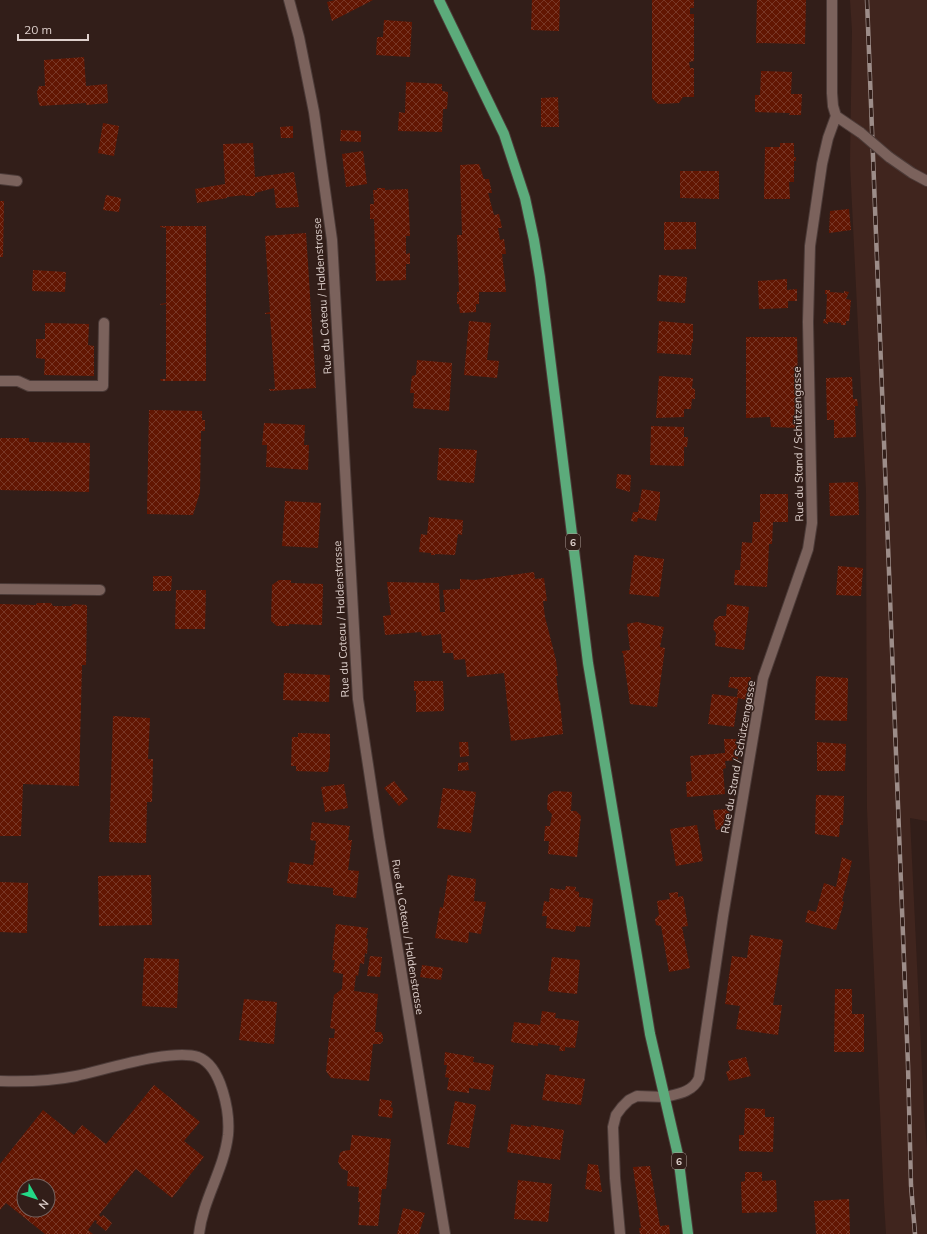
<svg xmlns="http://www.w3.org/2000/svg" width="927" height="1234" viewBox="0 0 927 1234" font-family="Mulish,sans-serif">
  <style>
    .built { fill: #40251e }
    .building { fill: url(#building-cross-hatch); fill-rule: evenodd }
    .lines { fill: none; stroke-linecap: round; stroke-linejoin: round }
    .service-casing { stroke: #4c3b38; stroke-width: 12 }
    .minor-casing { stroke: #4c3b38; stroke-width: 12 }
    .tertiary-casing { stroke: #4c3b38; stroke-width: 12 }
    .primary-casing { stroke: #4c3b38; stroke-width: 12 }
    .service { stroke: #7b625c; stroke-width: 10 }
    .minor { stroke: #7b625c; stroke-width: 10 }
    .tertiary { stroke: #7b625c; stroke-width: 10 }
    .primary { stroke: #5cab7b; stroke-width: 10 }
    .rail-casing { stroke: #9d8d89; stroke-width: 4.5 }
    .rail { stroke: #321e19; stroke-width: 3; stroke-dasharray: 9; stroke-linecap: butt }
    .minor-bridge-casing { stroke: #4c3b38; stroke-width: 12; stroke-linecap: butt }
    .minor-bridge { stroke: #7b625c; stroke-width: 10 }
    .labels { text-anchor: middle; stroke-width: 3; stroke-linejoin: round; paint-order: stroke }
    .shield { fill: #321e19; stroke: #aa9b96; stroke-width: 1 }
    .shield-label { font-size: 10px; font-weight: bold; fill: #ded0cc }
    .street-label { font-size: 11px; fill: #ded0cc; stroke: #321e19 }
  </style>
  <defs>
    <pattern id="building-cross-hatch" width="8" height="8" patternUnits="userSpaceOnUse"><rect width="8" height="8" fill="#621602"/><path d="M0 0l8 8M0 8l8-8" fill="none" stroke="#783726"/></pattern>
  </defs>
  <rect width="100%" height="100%" fill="#321e19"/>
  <path class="built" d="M850,0H927V821L910,818L924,1111L927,1148V1234H886L884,1203L867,809L866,491L850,164L852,31Z"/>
  <path class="building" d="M335,0H373L332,21L327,2Z
    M532,0H560L559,31L531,30Z
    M652,0H694V8H690V14H694V61L689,62L690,68H694V97H683L679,103L658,104L652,98Z
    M757,0H806L805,44L756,43Z
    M384,20L412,22L410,57L376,55L377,37H383Z
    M84,57L86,86L107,84L108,103L86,105V103L40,106L38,100L37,92L39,86H45L44,60Z
    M761,71L792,72L791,94H802L801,115H789L790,113L755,112V95H760Z
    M406,82L442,84V91L448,92L447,109H443L442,132L398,131L399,112L405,113Z
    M558,97L559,127H541V98Z
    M103,123L119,126L114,156L98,153Z
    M293,126V138H281L280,127Z
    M341,130L361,131V142L340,141Z
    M253,143L255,177L294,172L299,207L276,208L274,188L255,193V196H245V195L227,197V198L197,203L195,189L225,184L223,144Z
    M780,143H794V157H796V161H794V182H789L790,199H764L765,147H780Z
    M363,151L367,184L346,187L342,154Z
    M479,164L484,179H489L492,193H488L494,215L499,214L502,228H498L500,240L504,239L506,254H502L506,292H479V304H476V312L460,313L459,304H457V292H459L457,235H462L460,165Z
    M680,171H719V199L680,198Z
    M377,188H385V190L408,189L410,236H406V254L410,253V264H406V280L376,281L374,219H370V204H374L373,190H377Z
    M106,195L121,198L119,212L103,210Z
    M0,201H4L3,257H0Z
    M849,209L851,230L829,233L830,211Z
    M664,222H696V249L664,250Z
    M160,226H206V381H161L160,379H166V304L161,305L160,304L166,303V228L160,227Z
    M306,233L316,388L270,391L269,389H275L270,314H265V313L270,312L265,236Z
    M33,270L66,272L65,292L32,291Z
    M659,275L687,277L685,303L657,301Z
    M787,279V290L797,289V301H788V308L759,309L758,281Z
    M825,290H830V292L844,293V291L849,292L846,299L851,300L849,321H846V325H841V323L828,322V324L823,323L824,319H826L827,294H825Z
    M469,321L491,323L487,360L499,361L497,378L464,375Z
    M659,321L693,324V343L692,342L691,355L657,353Z
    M45,323L89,324L88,345L94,346V376L44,375L45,359L36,358V339H45Z
    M746,337H797L799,428L771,427L770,417L746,418Z
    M417,360L452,363L449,411L413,408L414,393H410L412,376L416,375Z
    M659,376L693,378L692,388L695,389V399H692L691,409H684V417L656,418Z
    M852,377L853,399H857L858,406H855L856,437L834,438V420H827L826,378Z
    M149,410L202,411V420H205V431H201L200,492L193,515L147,514Z
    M264,423L305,425L304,445H309L308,470L266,467L267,445H262Z
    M651,426L684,427V437H688L687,447H684V466L650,465Z
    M0,438H29V442L90,443L89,492L0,490Z
    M439,448L477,450L474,483L437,480Z
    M617,474L631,475L630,492L616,488Z
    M858,482L859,515L830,516L829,483Z
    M642,489L660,492V502L656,521L638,518L637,522L631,521L633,512H638Z
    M760,494H788V522H773L772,544H769L767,587L734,585L735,570H740L742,542L752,543L753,522H760Z
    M285,501L321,503L318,548L282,546Z
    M429,517L463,520L462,535L458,534L455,555L435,554V555H431V553L419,552L421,534L427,535Z
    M634,555L664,559L659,597L629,594Z
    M838,566L863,568L861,596L836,595Z
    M534,572L535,579L544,578L547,601H543L545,617L556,660L558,676H556L559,701H560L563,734L511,741L504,673L467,677L465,659L454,660L453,653H443L441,634L422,636L421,632L385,635L383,616L391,615L387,582L439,583L440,612H445L443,590L460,589V579L475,580Z
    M153,576H172L171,591H153Z
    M279,580H291V583L323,584L322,625L289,624V626H277L271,621L272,585Z
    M176,590H206L205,629H175Z
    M37,603H51L53,606H71L73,604L86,605L87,606L86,665H82L79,786L23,784L21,836H0V604L36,605Z
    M727,604L749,607L744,650L715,646L716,633L713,629L714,620L719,616H726Z
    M637,622L664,627L660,647L665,648L657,707L630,704L623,653H622V651L630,650L627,624Z
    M284,673L330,675L329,702L283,700Z
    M816,676L848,678L847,721L815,720Z
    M730,677H751L747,700L738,698L734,727L708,724L712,694L737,697L738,689L728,687Z
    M414,681H443L444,711L416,712V691H414Z
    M113,716L150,718L148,759H153L152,802H147L146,843L109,842Z
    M298,733L330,734V757L328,772L296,771V766H291L292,737H298Z
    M724,739H736L738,760L725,761L726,768L723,769L725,794L687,797L686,782L692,781L690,756L725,753Z
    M459,742H468L469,756L460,757Z
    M817,742L846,744L845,771H817Z
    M468,762L469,770L458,771V763Z
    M394,781L408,799L399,806L384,788Z
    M344,784L348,808L325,812L321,787Z
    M443,788L476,792L471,833L437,828Z
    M554,791L572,792L571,811H576L581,816L577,857L548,854L549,841H544L545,826H550L552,814L547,809L548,795Z
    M816,795L844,796L843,825H840L839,837L815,834Z
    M730,809L727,828L716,830L713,810Z
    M312,822L350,826L348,840H352L348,870L359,871L356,898L333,895V888L287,883L290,862L313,865L316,841L310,840Z
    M697,825L703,861L676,866L670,829Z
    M842,857L852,861L842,901L844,902L836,930L805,922L808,910L816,912L824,883L836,887Z
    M151,875L152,925L99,926L98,876Z
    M448,875L476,879L474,901L486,902L481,934L469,932L468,943L435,938L440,907L443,908Z
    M0,882L28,883L27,933L0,932Z
    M566,886L576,887L575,891L579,892V897L593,899L590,927L576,926L575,932L546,928L547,916H542L544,901L549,902L550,888L565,890Z
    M678,892V897L683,896L688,926L682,927L690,968L669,972L661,926L656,925L655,919L659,915L657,901L670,899L669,893Z
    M336,924L368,928L366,938L368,939L367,954L365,953L364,964L360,963L358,976L356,975L354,991L378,994L375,1032H381L383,1036V1041L380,1044H373L369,1081L331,1078L326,1071L329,1038H334L335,1029L330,1028L334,995L342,989L343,974L333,972L335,960H332Z
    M750,935L783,940L773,1005H782L778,1035L736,1029L740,1006L725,1004L732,956L747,958Z
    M370,956L382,957L380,977L367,976Z
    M552,957L580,960L577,994L548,991Z
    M144,958L179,959L177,1008L142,1006Z
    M422,965L443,968L441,980L420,977Z
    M835,989H852V1014H864V1052H834Z
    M244,999L277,1002L274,1044L239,1040Z
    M542,1011L556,1013L555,1018L579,1021L575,1048L565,1047V1051H559L560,1046L538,1043V1046L511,1042L514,1022L540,1025Z
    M445,1052L474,1057L473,1062L494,1065L490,1091L469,1088V1093L447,1090L449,1078L445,1077L447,1065H444Z
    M746,1057L751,1076L729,1081L726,1072L730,1070L728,1061Z
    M546,1074L585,1079L581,1105L542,1100Z
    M154,1085L200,1122L184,1141L204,1157L172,1198L136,1169L99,1215L101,1217L103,1215L112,1223L106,1231L96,1223L97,1221L95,1220L88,1230L93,1234H45L6,1203L0,1210V1164L43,1110L74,1135L82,1125L106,1144ZM24,1186H48V1210H24Z
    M380,1099L392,1101L391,1107L393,1108L392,1118L378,1116Z
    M455,1101L476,1105L469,1148L447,1144Z
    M745,1108L765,1109V1117H774L773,1152L739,1151V1135H744Z
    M511,1124L531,1127V1125L564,1130L560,1160L507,1152Z
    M352,1135L391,1139L386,1189H382L378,1226L358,1225L360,1202H358L359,1187L347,1186L348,1171L342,1169L338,1162L340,1153L343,1151L350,1150Z
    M588,1164L598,1165L602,1192L585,1189Z
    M650,1166L660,1226L669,1225L670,1234H640L639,1228H641L633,1167Z
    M745,1172H762V1181L776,1180L777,1212L742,1213L741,1182L745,1181Z
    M518,1180L552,1184L548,1222L514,1219Z
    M849,1199L850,1234H816L814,1201Z
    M403,1208L425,1213L419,1234H397Z"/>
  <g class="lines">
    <g class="service-casing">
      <path id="service" d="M0,179L17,181
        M0,381H18L29,386H103L104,323
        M0,589L100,590"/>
    </g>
    <g class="minor-casing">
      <path id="minor" d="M289,0L299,37L314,112L332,240L358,699L379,837L445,1234
        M836,116L861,133
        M889,157L912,173L927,181
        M0,1081C25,1082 51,1081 76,1076C105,1070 172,1048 198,1057C222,1066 230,1113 228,1135C224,1170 203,1199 199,1234
        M665,1097C678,1094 693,1092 699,1078L723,916L763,678L808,549L812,523L808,322L810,246L822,164L828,138L836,116L833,106L832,93V0"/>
    </g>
    <g class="tertiary-casing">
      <path id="tertiary" d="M620,1234L615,1178L613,1127L616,1115L622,1107L629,1100L637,1096L665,1097"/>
    </g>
    <g class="primary-casing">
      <path id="primary" d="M439,0L504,134L525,198L534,240L540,277L588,663L650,1034L678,1155L688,1234"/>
    </g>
    <use href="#service" class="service"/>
    <use href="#minor" class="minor"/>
    <use href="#tertiary" class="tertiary"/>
    <use href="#primary" class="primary"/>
    <g class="rail-casing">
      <path id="rail" d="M867,0L908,1065L911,1185L915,1234"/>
    </g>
    <use href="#rail" class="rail"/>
    <g class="minor-bridge-casing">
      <path id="minor-bridge" d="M861,133L889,157"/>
    </g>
    <use href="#minor-bridge" class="minor-bridge"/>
  </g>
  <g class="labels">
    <g class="shield">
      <rect x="566" y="534" width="14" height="16" rx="3"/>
      <rect x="672" y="1153" width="14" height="16" rx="3"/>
    </g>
    <g class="shield-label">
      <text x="573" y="546">6</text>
      <text x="679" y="1165">6</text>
    </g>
    <g class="street-label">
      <text transform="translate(322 296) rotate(-94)" y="4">Rue du Coteau / Haldenstrasse</text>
      <text transform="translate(798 444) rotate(-91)" y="4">Rue du Stand / Schützengasse</text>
      <text transform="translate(341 619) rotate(-93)" y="4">Rue du Coteau / Haldenstrasse</text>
      <text transform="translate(738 757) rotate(-80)" y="4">Rue du Stand / Schützengasse</text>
      <text transform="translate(408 937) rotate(81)" y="4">Rue du Coteau / Haldenstrasse</text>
    </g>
  </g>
  <g transform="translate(36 1198) rotate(129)"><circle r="19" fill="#321e19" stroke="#776561"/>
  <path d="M0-3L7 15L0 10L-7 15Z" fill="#24d886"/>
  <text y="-6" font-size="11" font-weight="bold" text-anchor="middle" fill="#ded0cc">N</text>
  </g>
  <path d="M18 34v6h70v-6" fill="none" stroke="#ded0cc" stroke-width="2"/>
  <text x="24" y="34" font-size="12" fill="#ded0cc" stroke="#321e19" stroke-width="3" paint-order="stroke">20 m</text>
</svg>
